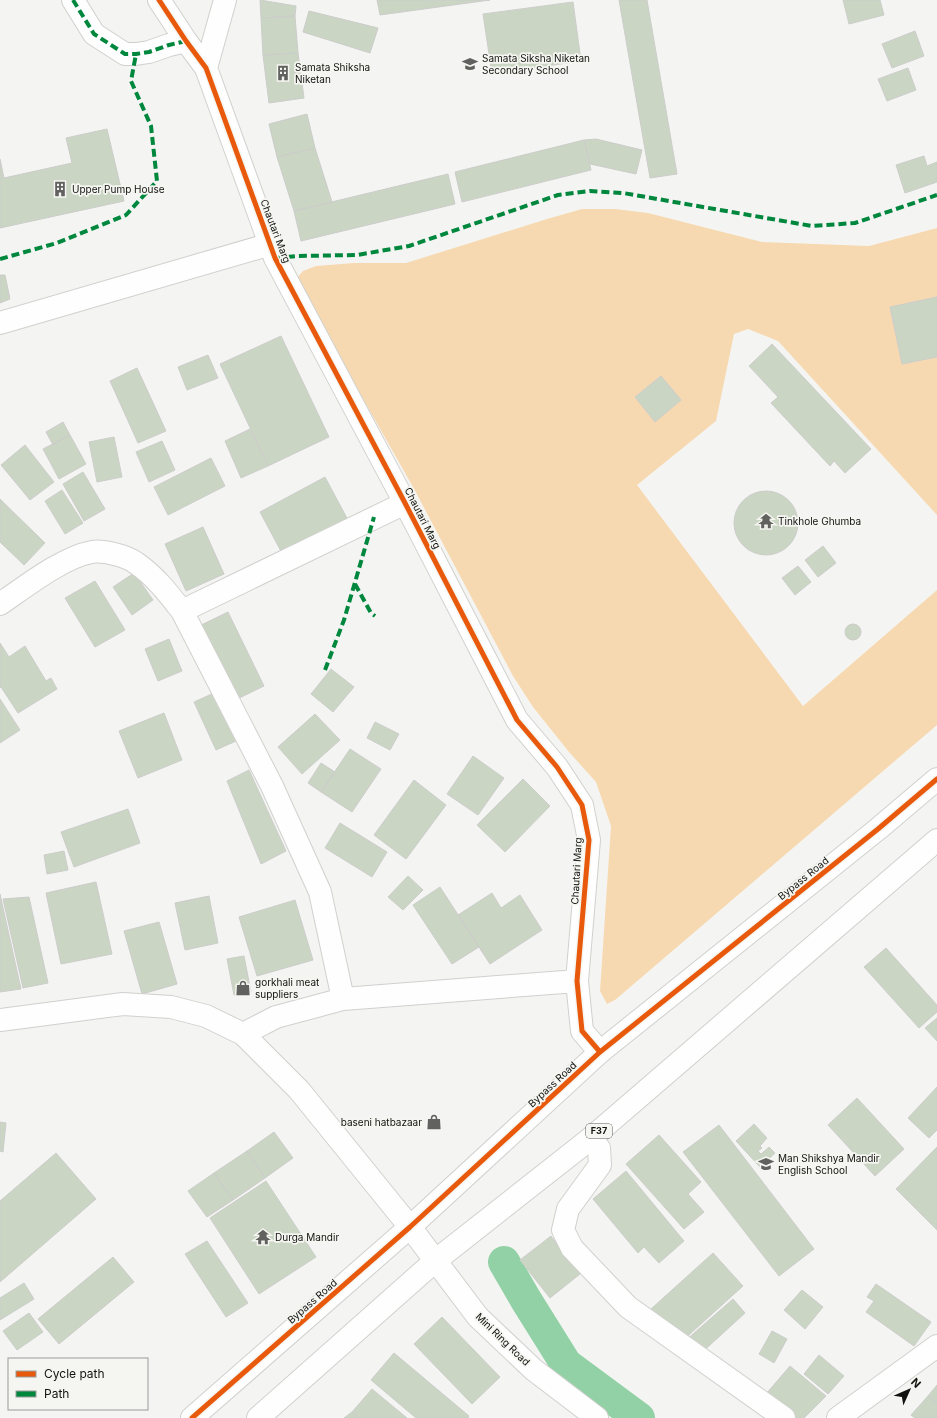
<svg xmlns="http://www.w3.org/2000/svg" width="937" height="1418" viewBox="0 0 937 1418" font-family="Inter,sans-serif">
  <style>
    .green { fill: #f7d9b1 }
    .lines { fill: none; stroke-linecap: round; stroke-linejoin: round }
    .canal { stroke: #92d0a6; stroke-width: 32 }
    .building { fill: #cbd5c3; stroke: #cccdcb }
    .minor-casing { stroke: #d0d1ce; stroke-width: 24 }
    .major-casing { stroke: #d0d1ce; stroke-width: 24 }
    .highway-casing { stroke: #d0d1ce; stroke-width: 24 }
    .minor { stroke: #fdfefd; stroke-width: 22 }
    .major { stroke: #fdfefd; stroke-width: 22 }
    .highway { stroke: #fdfefd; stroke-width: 22 }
    .quiet { stroke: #00873e; stroke-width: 4; stroke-dasharray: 8 4; stroke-linecap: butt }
    .cycleway-casing { stroke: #f5f6f1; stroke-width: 8 }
    .cycleway { stroke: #e8590c; stroke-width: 5 }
    .labels { text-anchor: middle; stroke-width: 3.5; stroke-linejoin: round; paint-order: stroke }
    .shield { fill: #f5f6f1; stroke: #565654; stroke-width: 1 }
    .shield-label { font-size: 9px; font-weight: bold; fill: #121210 }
    .poi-label { font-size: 10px; fill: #121210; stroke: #f5f6f1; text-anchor: start }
    .street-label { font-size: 10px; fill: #121210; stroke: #f5f6f1 }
  </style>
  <rect width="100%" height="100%" fill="#f4f5f2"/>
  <path class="green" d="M582,209H615L648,213L762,242L869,246L937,228V515L778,341L748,329L734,334L716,421L637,485L803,706L937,590V725L615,1000L607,1004L600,991L611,826L596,782L569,752L533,707L513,676L413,487L307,300L297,278L303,271L316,266L354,263H406L547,219Z"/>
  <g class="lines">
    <path class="canal" d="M504,1262L526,1300L566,1364L639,1418"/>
  </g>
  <path class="building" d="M260,0L296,6L295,16L261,18Z
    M377,0H490L380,15Z
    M619,0H647L677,174L650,178Z
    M843,0H880L884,15L849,24Z
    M573,2L581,61L492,74L483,14Z
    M309,11L378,28L370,53L303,32Z
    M295,16L298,53L263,55L261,18Z
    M915,31L924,56L892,68L882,44Z
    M298,53L304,98L269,103L263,55Z
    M908,68L916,90L887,101L878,79Z
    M307,114L315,148L277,157L269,124Z
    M107,129L124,201L0,228V159L4,178L72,163L66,138Z
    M596,139L642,150L636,174L590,164L584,140Z
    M584,140L591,170L462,202L455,172Z
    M315,148L332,202L294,211L277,157Z
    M924,156L927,166L937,162V182L905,193L896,165Z
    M448,174L455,204L301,241L294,211Z
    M0,275H5L10,299L0,303Z
    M937,297V357L902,364L890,307Z
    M281,336L329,437L268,466L220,364Z
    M772,344L871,449L845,473L834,461L830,466L771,403L778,397L749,366Z
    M208,355L218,378L187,390L178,367Z
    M137,368L166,431L138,443L110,381Z
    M661,376L681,400L655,422L635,397Z
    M63,422L70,435L53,445L46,432Z
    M250,429L268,466L241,478L225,441Z
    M70,435L86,464L59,479L43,449Z
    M114,437L122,477L97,482L89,442Z
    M162,441L175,470L149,482L136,452Z
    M25,445L54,482L30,500L1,465Z
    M211,458L225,486L168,515L154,487Z
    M83,472L105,509L84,521L63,484Z
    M325,477L348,520L283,555L260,512Z
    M62,490L83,523L65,534L45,501Z
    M734 523a32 32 0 1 1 64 0a32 32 0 1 1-64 0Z
    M0,499L45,543L24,565L0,542Z
    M203,527L224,574L186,591L165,544Z
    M823,546L836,563L818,577L805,560Z
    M798,566L811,582L795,595L782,578Z
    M134,573L153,600L132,615L113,587Z
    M95,581L125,630L95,647L65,598Z
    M228,612L264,686L227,704L191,630Z
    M845 632a8 8 0 1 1 16 0a8 8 0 1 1-16 0Z
    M169,639L182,671L158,681L145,649Z
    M0,643L9,657L25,646L46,681L51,678L57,689L18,713L1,687L0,688Z
    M331,669L354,687L333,712L311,694Z
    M214,693L236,741L216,750L194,702Z
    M0,699L20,730L0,743Z
    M164,713L182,760L138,778L119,731Z
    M315,714L340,740L302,774L278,747Z
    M375,722L399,734L390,750L367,738Z
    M350,749L381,769L352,812L321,792Z
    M473,756L504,778L478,815L447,794Z
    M321,763L335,772L321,792L308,783Z
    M249,770L286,851L261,864L227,781Z
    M523,779L550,806L505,852L477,825Z
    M414,780L446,805L406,859L374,835Z
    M128,809L140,843L74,867L61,832Z
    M340,823L387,852L372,877L325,848Z
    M64,851L68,870L47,874L44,855Z
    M408,876L423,890L403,910L388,897Z
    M96,882L112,954L61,964L46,893Z
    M440,887L479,947L452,964L413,905Z
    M492,893L501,908L520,895L542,930L490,964L458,915Z
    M0,894L21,989L0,992Z
    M209,896L218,943L185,950L175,903Z
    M29,897L48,983L23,988L3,899Z
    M295,900L313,960L257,976L239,917Z
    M159,922L177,984L142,994L124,931Z
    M886,948L937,1005V1012L919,1028L864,967Z
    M244,956L251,992L234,995L227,959Z
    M937,1018V1041L925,1028Z
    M937,1087V1130L929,1138L908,1118Z
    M857,1098L904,1149L875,1176L828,1125Z
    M0,1122L6,1123L3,1152L0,1151Z
    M754,1124L767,1138L760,1146L762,1148L758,1151L761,1154L769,1147L775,1153L760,1167L736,1141Z
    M719,1125L814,1249L779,1276L683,1152Z
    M274,1132L293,1158L265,1178L247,1151Z
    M659,1135L701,1182L688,1194L704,1212L684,1229L626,1164Z
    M937,1147V1230L896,1189Z
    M247,1151L265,1178L233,1200L214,1173Z
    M56,1153L96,1199L0,1282V1201Z
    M626,1171L684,1241L659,1263L644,1247L638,1253L593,1199Z
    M214,1173L233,1200L207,1217L188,1191Z
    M266,1181L316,1257L259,1294L210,1218Z
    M551,1236L580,1274L550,1298L520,1260Z
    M207,1241L248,1303L226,1317L185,1254Z
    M713,1253L743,1286L681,1342L651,1309Z
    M113,1257L134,1282L59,1344L38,1319Z
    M24,1283L34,1299L0,1320V1298Z
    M876,1284L931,1322L914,1346L866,1312L874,1301L867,1297Z
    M802,1290L823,1307L805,1329L784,1310Z
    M733,1299L745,1313L698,1356L685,1341Z
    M29,1313L43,1332L17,1350L3,1331Z
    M442,1317L500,1377L472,1404L414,1344Z
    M772,1331L787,1339L774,1363L759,1354Z
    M394,1353L469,1416L468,1418H416L371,1380Z
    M819,1355L844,1376L828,1394L804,1374Z
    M790,1366L826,1396L804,1418H796L766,1394Z
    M937,1385V1404L928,1396Z
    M372,1389L407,1418H359L352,1412Z
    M928,1396L937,1404V1418H915L911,1415Z
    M352,1412L359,1418H344Z"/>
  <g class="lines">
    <g class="minor-casing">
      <path id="minor" d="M73,0L94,34L125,54H136L149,52L169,45L186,41
        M159,0L186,41L206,68L275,258L405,503L517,720L557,767L582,805L589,840L577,981L582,1031L600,1052
        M206,68L225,0
        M0,323L271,244
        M0,604C25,587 63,557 92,552C103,550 127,556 136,563C155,576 168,593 182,611L405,503
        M182,611L272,786L320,892L343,999
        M0,1020L123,1004L171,1007L206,1016L243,1034L299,1090L410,1227
        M243,1034L276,1017L343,999L577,981
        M590,1139L599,1148L600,1165L568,1209L563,1230L572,1248L628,1307L784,1418
        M838,1418L937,1346"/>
    </g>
    <g class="major-casing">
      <path id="major" d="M410,1227L478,1317L534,1370L597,1418"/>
    </g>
    <g class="highway-casing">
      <path id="highway" d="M192,1418L410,1227L600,1052L878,829L937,779
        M258,1418L435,1261L590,1139L937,840"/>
    </g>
    <use href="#minor" class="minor"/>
    <use href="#major" class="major"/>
    <use href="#highway" class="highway"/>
    <path class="quiet" d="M73,0L94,34L125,54H136L149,52L169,45L186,41
      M275,258L297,256L357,255L409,246L558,195L590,191L623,193L812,226L855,223L937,195
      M0,259L57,243L126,215L157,181L151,126L131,81L136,54
      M355,584L371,613L375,616
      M325,670L344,620L374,517"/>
    <g class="cycleway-casing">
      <path id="cycleway" d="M159,0L186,41L206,68L275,258L405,503L517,720L557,767L582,805L589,840L577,981L582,1031L600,1052
        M192,1418L410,1227L600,1052L878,829L937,779"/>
    </g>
    <use href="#cycleway" class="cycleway"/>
  </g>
  <defs>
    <g id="school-bare" transform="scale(1.2)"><path d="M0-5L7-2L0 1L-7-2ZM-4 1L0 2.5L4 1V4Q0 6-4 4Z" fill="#61615f" stroke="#f5f6f1" stroke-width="2.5" paint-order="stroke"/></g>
    <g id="building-bare" transform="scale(1.2)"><path d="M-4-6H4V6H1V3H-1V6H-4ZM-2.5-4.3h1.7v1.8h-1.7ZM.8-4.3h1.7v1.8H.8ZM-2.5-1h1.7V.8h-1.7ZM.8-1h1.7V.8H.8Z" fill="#61615f" stroke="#f5f6f1" stroke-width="2.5" paint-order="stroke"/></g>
    <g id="temple-bare" transform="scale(1.2)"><path d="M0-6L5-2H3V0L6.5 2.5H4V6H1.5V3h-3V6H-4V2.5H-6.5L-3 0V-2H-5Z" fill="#61615f" stroke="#f5f6f1" stroke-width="2.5" paint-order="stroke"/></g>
    <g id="shop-bare" transform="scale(1.2)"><path d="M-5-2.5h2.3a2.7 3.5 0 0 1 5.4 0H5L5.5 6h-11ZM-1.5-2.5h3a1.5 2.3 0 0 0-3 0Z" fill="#61615f" stroke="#f5f6f1" stroke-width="2.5" paint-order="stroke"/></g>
  </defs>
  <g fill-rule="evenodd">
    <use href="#school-bare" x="470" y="64"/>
    <use href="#building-bare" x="283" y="73"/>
    <use href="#building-bare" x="60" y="189"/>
    <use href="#temple-bare" x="766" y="521"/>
    <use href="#shop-bare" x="243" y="988"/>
    <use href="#shop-bare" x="434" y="1122"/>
    <use href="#school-bare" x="766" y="1164"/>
    <use href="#temple-bare" x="263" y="1237"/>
  </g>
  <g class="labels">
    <rect class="shield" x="586" y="1124" width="26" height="14" rx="3"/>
    <g class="shield-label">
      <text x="599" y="1134">F37</text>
    </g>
    <g class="poi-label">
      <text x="482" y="62">Samata Siksha Niketan<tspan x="482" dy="12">Secondary School</tspan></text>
      <text x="295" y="71">Samata Shiksha<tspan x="295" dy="12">Niketan</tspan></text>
      <text x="72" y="193">Upper Pump House</text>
      <text x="778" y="525">Tinkhole Ghumba</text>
      <text x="255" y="986">gorkhali meat<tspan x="255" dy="12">suppliers</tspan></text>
      <text x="422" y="1126" text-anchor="end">baseni hatbazaar</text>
      <text x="778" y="1162">Man Shikshya Mandir<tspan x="778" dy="12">English School</tspan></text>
      <text x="275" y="1241">Durga Mandir</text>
    </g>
    <g class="street-label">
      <text transform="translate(276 231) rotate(69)" y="4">Chautari Marg</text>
      <text transform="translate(423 518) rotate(63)" y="4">Chautari Marg</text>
      <text transform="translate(576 871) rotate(-87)" y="4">Chautari Marg</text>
      <text transform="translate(803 878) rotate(-39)" y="4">Bypass Road</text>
      <text transform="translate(552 1084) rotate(-43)" y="4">Bypass Road</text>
      <text transform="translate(312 1301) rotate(-41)" y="4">Bypass Road</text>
      <text transform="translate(503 1339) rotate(44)" y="4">Mini Ring Road</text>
    </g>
  </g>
  <rect x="8" y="1358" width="140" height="52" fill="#f5f6f1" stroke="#9a9b97"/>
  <rect x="16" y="1371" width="20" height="6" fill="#e8590c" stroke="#9a9b97"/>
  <text x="44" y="1378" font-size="12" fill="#121210">Cycle path</text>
  <rect x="16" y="1391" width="20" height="6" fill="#00873e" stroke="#9a9b97"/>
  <text x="44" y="1398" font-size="12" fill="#121210">Path</text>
  <g transform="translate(909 1390) rotate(45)" stroke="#f5f6f1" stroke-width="3" paint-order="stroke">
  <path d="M0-3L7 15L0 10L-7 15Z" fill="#121210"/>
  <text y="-6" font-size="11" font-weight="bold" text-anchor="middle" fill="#121210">N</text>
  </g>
</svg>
